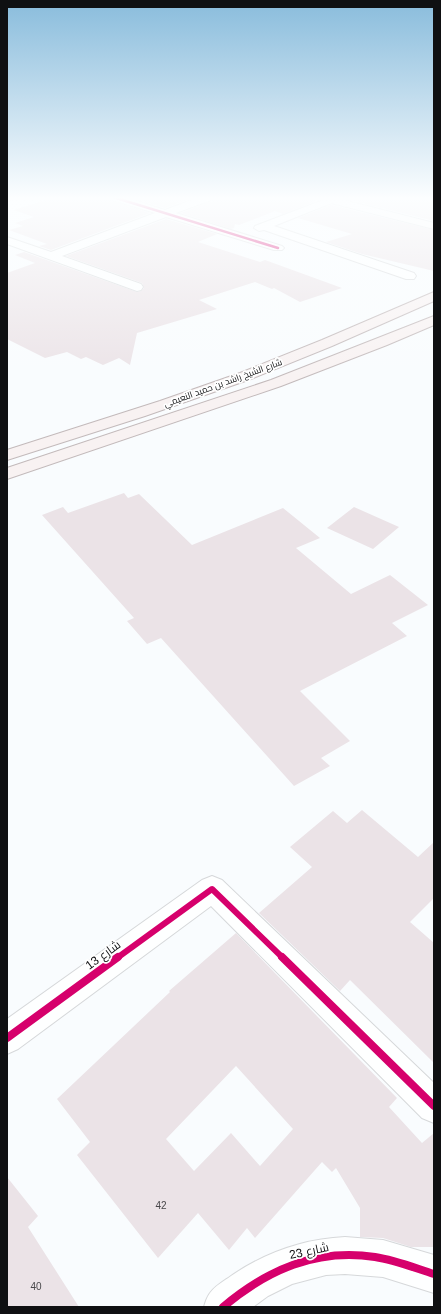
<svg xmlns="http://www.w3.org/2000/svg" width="441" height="1314" viewBox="0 0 441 1314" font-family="Helvetica,Cairo,sans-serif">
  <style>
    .building { fill: #ebe3e7; fill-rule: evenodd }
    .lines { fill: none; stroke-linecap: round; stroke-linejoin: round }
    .minor-casing { stroke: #d6d8da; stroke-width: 2 }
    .secondary-casing { stroke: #d6d8da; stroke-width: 2 }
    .primary-casing { stroke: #c3babb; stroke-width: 2 }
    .minor { fill: #feffff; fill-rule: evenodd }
    .secondary { fill: #fbf9f9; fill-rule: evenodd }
    .primary { fill: #f8f2f2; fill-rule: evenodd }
    .cycleway-far2-casing { stroke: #fff; stroke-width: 4 }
    .cycleway-far1-casing { stroke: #fff; stroke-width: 8 }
    .cycleway-casing { stroke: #fff; stroke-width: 10 }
    .cycleway-far2 { stroke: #d6006c; stroke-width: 2.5 }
    .cycleway-far1 { stroke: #d6006c; stroke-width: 6 }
    .cycleway { stroke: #d6006c; stroke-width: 8 }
    .labels { text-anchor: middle; stroke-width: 3.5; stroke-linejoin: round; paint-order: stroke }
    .far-street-label { font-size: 9px; fill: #0f1012; stroke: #fff }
    .near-number-label { font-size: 10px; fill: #48474a }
    .near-street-label { font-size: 12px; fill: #0f1012; stroke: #fff }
  </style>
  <rect width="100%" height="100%" fill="#f9fcfe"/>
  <path class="building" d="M55,197H107L109,200L150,213L51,250L39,246L47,244L9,230L23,226L15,223L34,217L14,210Z
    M129,197H195L165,208Z
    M216,197H313L316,201L283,214L275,211L239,225L235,224L234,228L231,229L181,213L215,200Z
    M338,197H434V221Z
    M331,205L434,230V271L362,254L326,242L352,234L298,218Z
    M166,219L217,234L198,242L260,262L265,260L342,288L300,302L274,288L272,289L255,282L199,300L217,309L137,333L130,365L119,358L103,365L86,357L81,359L67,352L45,358L7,339V273L35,263L15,255L24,252L137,292L141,291L144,288L142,283L66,256Z
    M124,493L128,498L139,494L192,545L283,508L320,538L296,548L351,594L390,575L428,605L392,623L407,636L300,691L350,741L321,758L330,766L294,786L161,638L147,644L127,621L134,618L42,515L63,507L68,513Z
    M354,507L399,527L373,549L327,528Z
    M362,810L418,857L434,842V898L410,922L434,943V1063L350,980L340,991L259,913L312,867L290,847L333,811L347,823Z
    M236,933L397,1098L389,1107L422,1143L434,1133V1247H411L383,1238L360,1237V1208L336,1168L332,1172L322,1162L255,1238L247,1228L229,1250L198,1213L158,1258L77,1155L90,1142L57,1099L170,992L169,991ZM236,1066L293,1129L260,1166L231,1133L194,1171L166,1139Z
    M7,1177L38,1216L28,1227L79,1307H7Z"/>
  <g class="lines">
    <g class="minor-casing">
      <path id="minor" d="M7,197H15L14,199L7,201Z
        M108,197H124L165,210L200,197H215L214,199L176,213L282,246L284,248L282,250H274L166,217L62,256L141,284L143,287L141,290L137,291L7,244V237L51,252L155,213L109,199Z
        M331,197L335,200L334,202L274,226L414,273L416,276L414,279H406L264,230L259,231L254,228L255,226Z
        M212,876L222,880L434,1083V1123L422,1118L211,906L18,1049L7,1054V1019L202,880Z
        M345,1237L383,1240L434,1255V1293L383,1277L345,1274L326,1275L292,1284L268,1296L253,1307H204C205,1303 207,1297 210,1293C215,1286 224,1281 231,1276C266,1252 304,1239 345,1237Z"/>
    </g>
    <g class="secondary-casing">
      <path id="secondary" d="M314,197H332L434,223V229L315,199Z"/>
    </g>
    <g class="primary-casing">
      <path id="primary" d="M434,292V301L332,346L251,379L145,416L7,460V450L160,401L240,373L322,340Z
        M434,316V325L387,345L281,386L7,479V468L271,380Z"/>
    </g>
    <use href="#minor" class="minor"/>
    <use href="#secondary" class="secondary"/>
    <use href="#primary" class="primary"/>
    <g class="cycleway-far2-casing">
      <path id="cycleway-far2" d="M113,197L278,248"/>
    </g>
    <g class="cycleway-far1-casing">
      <path id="cycleway-far1" d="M117,958L212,889L283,958"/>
    </g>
    <g class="cycleway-casing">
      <path id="cycleway" d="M282,957L434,1106
        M7,1038L118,957
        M223,1307C267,1270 316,1248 375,1257C395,1260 415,1268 434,1274"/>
    </g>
    <use href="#cycleway-far2" class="cycleway-far2"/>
    <use href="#cycleway-far1" class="cycleway-far1"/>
    <use href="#cycleway" class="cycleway"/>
  </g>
  <linearGradient id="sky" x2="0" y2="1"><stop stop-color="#89bcdc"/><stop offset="0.52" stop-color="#fcfeff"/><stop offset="1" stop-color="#fcfeff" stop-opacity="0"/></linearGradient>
  <rect width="441" height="381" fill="url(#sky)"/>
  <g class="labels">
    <g class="far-street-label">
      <text transform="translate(223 383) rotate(-20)" y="3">شارع الشيخ راشد بن حميد النعيمي</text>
    </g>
    <g class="near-number-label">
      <text x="161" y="1209">42</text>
      <text x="36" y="1290">40</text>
    </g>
    <g class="near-street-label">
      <text transform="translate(103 955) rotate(-36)" y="4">شارع 13</text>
      <text transform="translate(309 1251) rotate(-12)" y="4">شارع 23</text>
    </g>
  </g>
  <rect width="441" height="1314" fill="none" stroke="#0f1012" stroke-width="16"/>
</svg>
